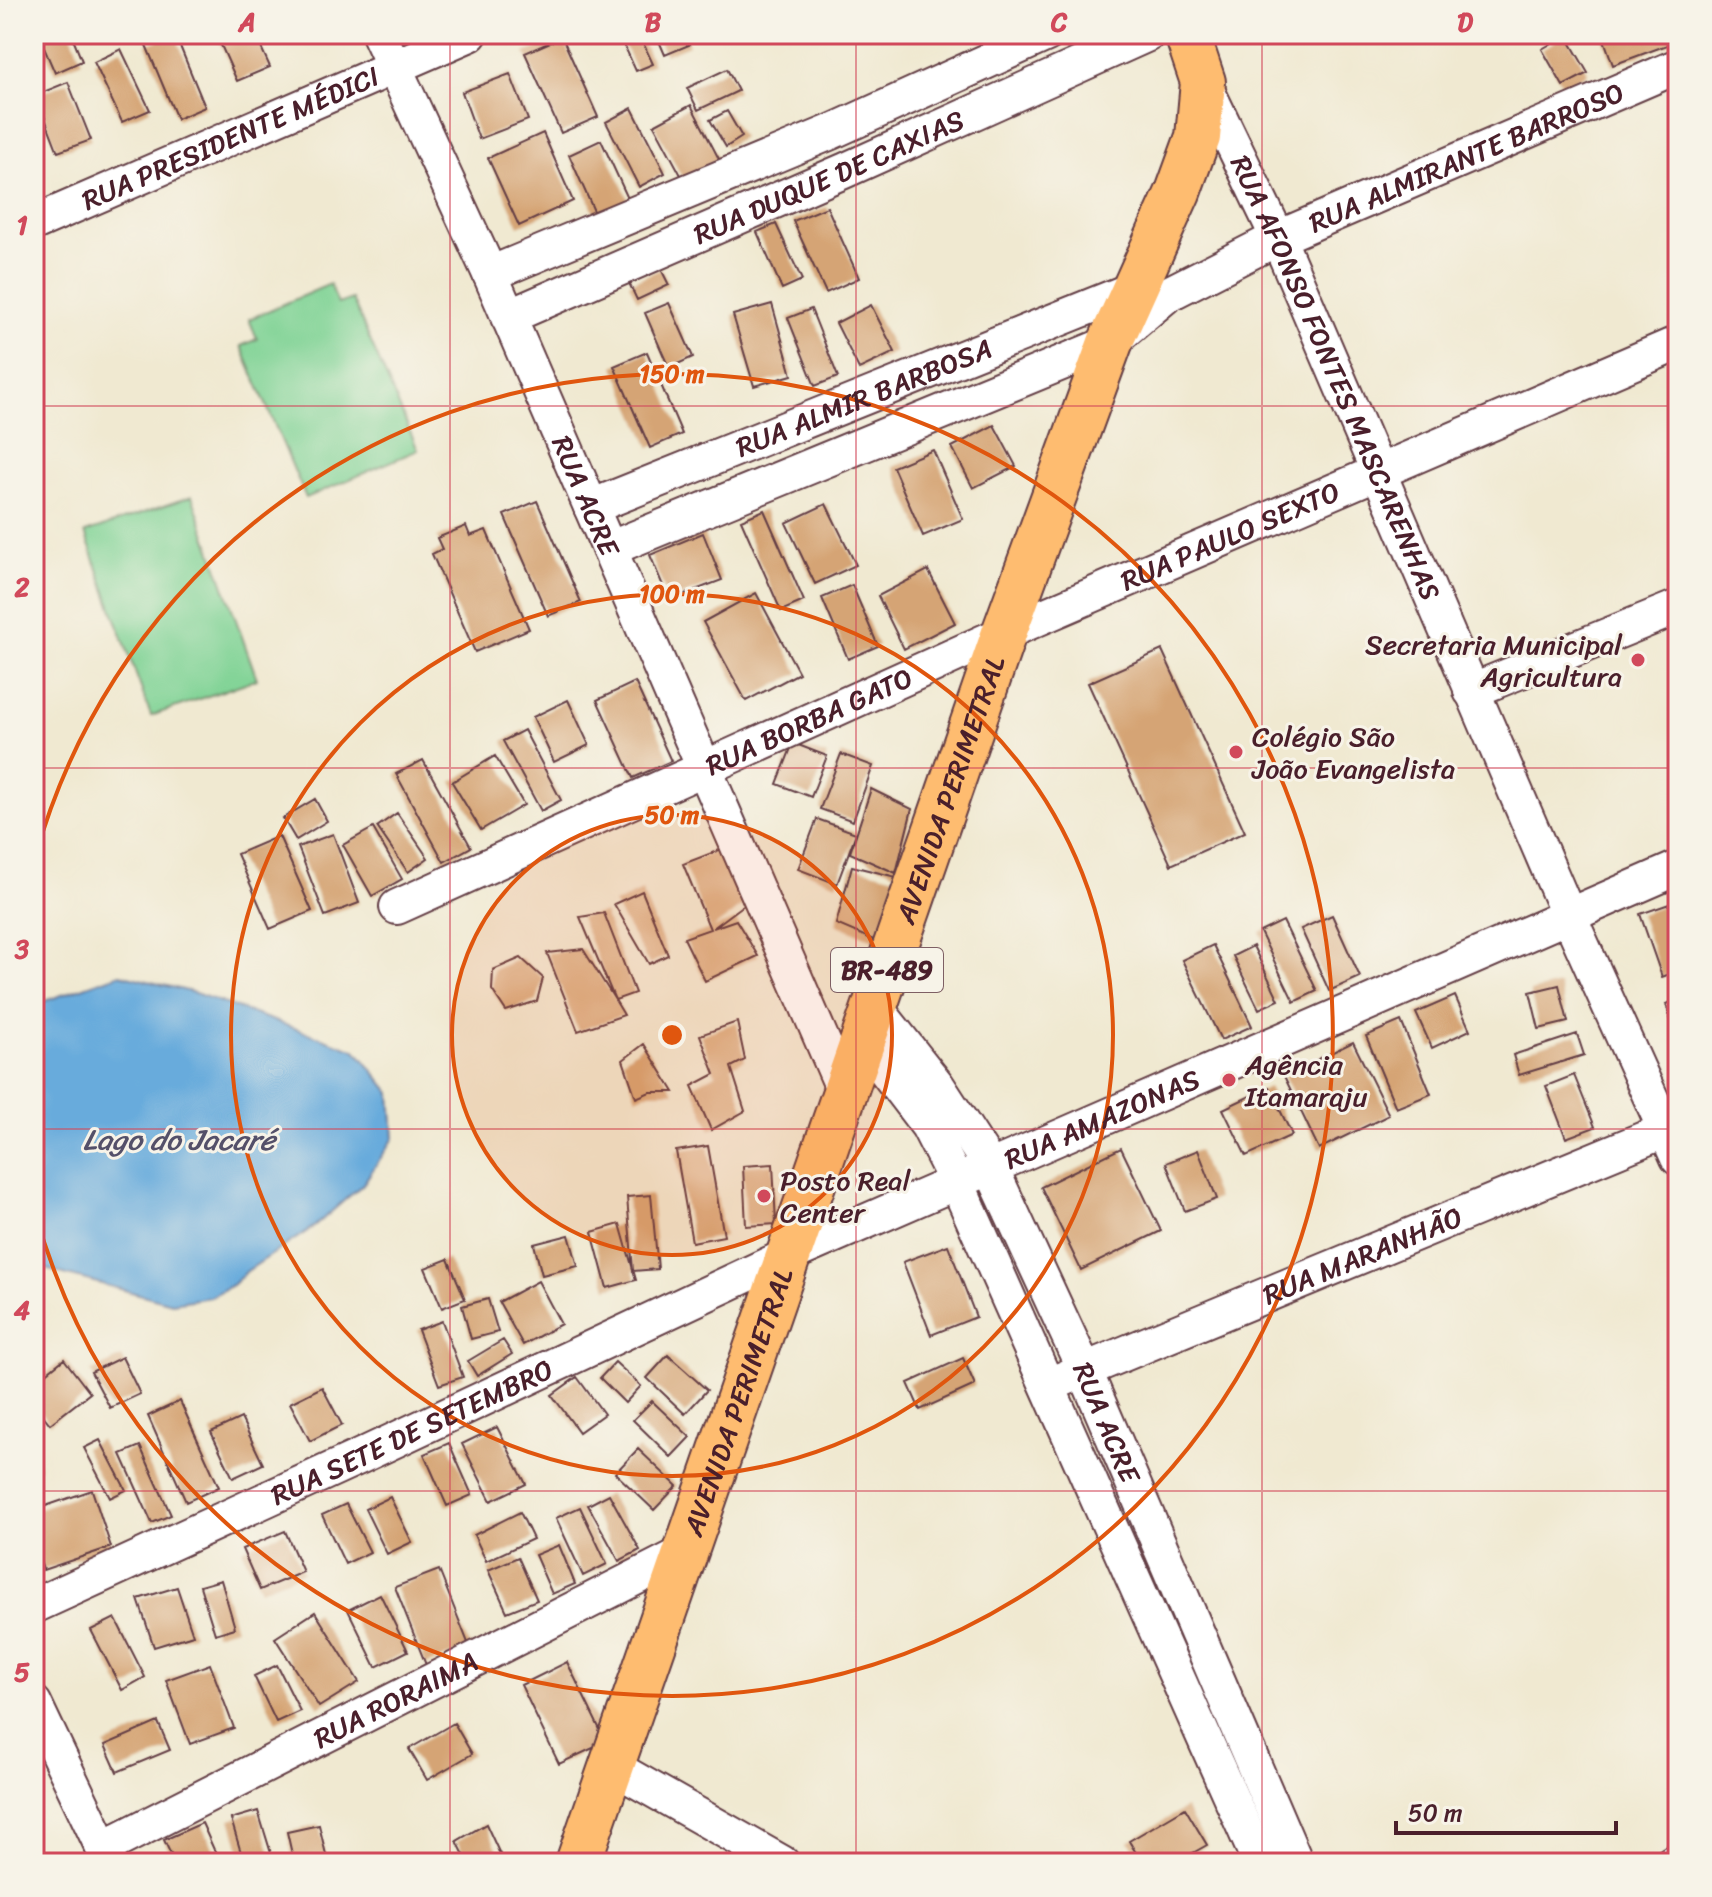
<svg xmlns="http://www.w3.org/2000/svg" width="1712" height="1897" viewBox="0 0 1712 1897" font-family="Sriracha,sans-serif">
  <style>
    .green { fill: #80d395; stroke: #657960; stroke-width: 2 }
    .water { fill: #67abdc; stroke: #586584; stroke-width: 2 }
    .building { fill: #d5a474 }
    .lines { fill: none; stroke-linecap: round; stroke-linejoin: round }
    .minor-casing { stroke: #633d44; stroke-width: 38 }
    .primary-casing { stroke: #633d44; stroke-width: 48 }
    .minor { stroke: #fff; stroke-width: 34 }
    .primary { stroke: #febc70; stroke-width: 44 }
    .grid { fill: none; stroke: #d1495b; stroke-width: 2; stroke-opacity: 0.55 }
    .ring { fill: none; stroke: #e0560e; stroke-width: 4 }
    .poi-dot { fill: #d1495b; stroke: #f7f3e8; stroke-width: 3 }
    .labels { text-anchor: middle; stroke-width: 6; stroke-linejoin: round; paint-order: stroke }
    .shield { fill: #f7f3e8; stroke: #7e5f64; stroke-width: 2 }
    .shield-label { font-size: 26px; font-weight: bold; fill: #4a1f2b }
    .street-label { font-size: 28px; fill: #4a1f2b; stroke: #f7f3e8 }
    .poi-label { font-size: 28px; fill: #4a1f2b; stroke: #f7f3e8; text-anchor: start }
    .water-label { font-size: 30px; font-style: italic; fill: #545069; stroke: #f7f3e8 }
    .centre { fill: #e0560e; stroke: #f7f3e8; stroke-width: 4 }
    .ring-label { font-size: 24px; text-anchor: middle; font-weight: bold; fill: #e0560e; stroke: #f7f3e8; stroke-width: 6; stroke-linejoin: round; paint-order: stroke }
    .neatline { fill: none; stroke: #d1495b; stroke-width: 3 }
    .grid-label { font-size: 26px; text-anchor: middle; font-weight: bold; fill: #d1495b }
  </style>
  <rect width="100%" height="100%" fill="#f7f3e8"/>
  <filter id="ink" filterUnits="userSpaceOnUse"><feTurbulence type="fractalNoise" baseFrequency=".0125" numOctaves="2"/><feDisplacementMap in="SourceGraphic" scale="16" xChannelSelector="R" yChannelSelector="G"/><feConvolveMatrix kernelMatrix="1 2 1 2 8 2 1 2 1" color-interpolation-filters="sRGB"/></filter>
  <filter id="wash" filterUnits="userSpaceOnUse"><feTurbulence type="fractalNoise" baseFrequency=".006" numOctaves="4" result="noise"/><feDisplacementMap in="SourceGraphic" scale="32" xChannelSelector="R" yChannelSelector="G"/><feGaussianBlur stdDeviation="1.8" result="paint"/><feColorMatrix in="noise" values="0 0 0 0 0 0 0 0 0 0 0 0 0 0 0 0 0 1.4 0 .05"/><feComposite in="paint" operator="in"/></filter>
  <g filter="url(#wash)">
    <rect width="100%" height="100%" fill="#f0e9d1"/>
    <path class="green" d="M330,284L338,304L352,299L418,450L306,498L241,346L257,339L249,319Z
      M192,496L257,679L151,716L85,533Z"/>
    <path class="water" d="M120,974L195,993L356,1050L391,1093L394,1138L363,1184L315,1226L247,1271L232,1285L210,1297L172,1303L34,1266V1005Z"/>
    <g id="blocks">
      <path class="building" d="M38,34H71L82,61L55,73Z
        M175,34L205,107L177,119L146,45Z
        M216,34H255L270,67L237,81Z
        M619,34H639L653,64L636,71Z
        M656,34H684L689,45L665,55Z
        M1602,34H1678V41L1613,65Z
        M1566,35L1588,73L1563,86L1542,49Z
        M562,37L598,117L561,133L525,53Z
        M121,49L150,110L122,122L94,62Z
        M727,69L738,91L698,110L687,88Z
        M510,74L528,120L479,139L462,92Z
        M68,82L91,140L58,152L36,95Z
        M691,105L719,159L683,179L654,125Z
        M632,108L665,173L639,187L606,122Z
        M727,111L742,137L726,147L710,120Z
        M543,133L573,201L519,226L488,158Z
        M601,140L630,203L597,218L569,155Z
        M827,207L859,278L826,293L793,221Z
        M776,224L802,280L782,289L757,232Z
        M661,269L669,285L637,300L629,283Z
        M669,303L693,357L669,368L645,313Z
        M772,304L792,375L754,386L733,315Z
        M871,305L895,352L859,369L836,323Z
        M811,309L838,377L815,386L788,318Z
        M647,352L682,434L650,448L614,366Z
        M994,425L1016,466L973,488L952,447Z
        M933,450L963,519L923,536L893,467Z
        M537,501L581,602L548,616L504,515Z
        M826,504L856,565L815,584L786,523Z
        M764,510L804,601L781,611L741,520Z
        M466,526L470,536L486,530L529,629L475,652L432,554L442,549L437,538Z
        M703,533L722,580L669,600L650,555Z
        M928,570L955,623L904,649L878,596Z
        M852,585L878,646L848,659L822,598Z
        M756,593L799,673L746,701L703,622Z
        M1162,650L1245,832L1171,865L1088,683Z
        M635,682L671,761L633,778L597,700Z
        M568,700L589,745L554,762L533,717Z
        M524,730L561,800L541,811L503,741Z
        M793,743L827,756L811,797L777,784Z
        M841,754L873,766L853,821L820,809Z
        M495,756L524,805L481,830L452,782Z
        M423,760L471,847L444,862L396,774Z
        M871,789L912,809L896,873L850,853Z
        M315,799L327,821L296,840L283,818Z
        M397,813L428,858L408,872L377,827Z
        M817,819L856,833L837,884L798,869Z
        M373,828L402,879L372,896L343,845Z
        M333,834L359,903L325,916L298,847Z
        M279,836L312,911L270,929L237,854Z
        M722,849L744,905L713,928L736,920L758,956L705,981L684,938L710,929L683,864Z
        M852,866L896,877L878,942L836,924Z
        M642,891L668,955L649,964L614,904Z
        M1678,901V971L1662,977L1640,914Z
        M604,913L635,993L615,1000L624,1015L578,1031L547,953L583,949L615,1000L580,917Z
        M1332,915L1360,977L1329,991L1301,929Z
        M1283,921L1317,991L1294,1002L1260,932Z
        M1213,945L1252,1026L1221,1040L1182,960Z
        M1253,946L1279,1000L1259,1009L1233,956Z
        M521,958L543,978L537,1001L506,1011L492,990L493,970Z
        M1559,985L1568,1022L1539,1029L1530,992Z
        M1455,996L1470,1030L1432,1048L1416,1013Z
        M1678,1000V1040H1677L1666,1004Z
        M1401,1021L1431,1094L1396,1108L1366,1036Z
        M737,1022L745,1060L731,1067L745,1111L711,1130L692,1086L715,1074L700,1035Z
        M1577,1034L1584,1055L1519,1075L1513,1055Z
        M1353,1042L1389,1115L1319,1149L1284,1076Z
        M644,1044L674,1092H650L636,1098L623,1060Z
        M1574,1075L1595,1127L1566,1138L1546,1086Z
        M1269,1087L1292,1135L1246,1156L1223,1109Z
        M708,1146L724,1236L692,1242L676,1151Z
        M1121,1148L1161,1231L1081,1270L1041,1187Z
        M1198,1150L1217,1199L1185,1211L1166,1163Z
        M773,1164L776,1224L746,1226L743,1166Z
        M651,1195L658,1269L633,1271L627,1197Z
        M620,1224L636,1280L607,1288L592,1232Z
        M569,1235L578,1266L542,1275L534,1244Z
        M948,1245L976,1317L931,1335L903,1262Z
        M448,1259L465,1299L442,1308L425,1268Z
        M538,1281L561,1324L523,1345L499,1302Z
        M488,1299L498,1332L471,1339L462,1306Z
        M442,1321L463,1377L439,1385L418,1330Z
        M503,1340L512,1354L477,1376L468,1361Z
        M668,1355L707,1390L685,1414L647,1378Z
        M122,1357L140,1394L110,1408L91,1372Z
        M963,1358L975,1385L920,1410L908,1383Z
        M64,1359L90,1393L50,1424L34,1404V1383Z
        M615,1362L641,1386L625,1403L600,1378Z
        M577,1377L604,1414L579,1432L552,1395Z
        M322,1387L342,1425L310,1441L290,1403Z
        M180,1401L219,1487L186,1502L148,1416Z
        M652,1401L690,1437L671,1457L633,1420Z
        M241,1418L263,1464L233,1478L211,1432Z
        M497,1427L526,1484L491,1501L462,1444Z
        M100,1440L126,1490L110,1498L84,1448Z
        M449,1443L472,1495L447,1506L424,1454Z
        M140,1446L171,1515L152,1523L121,1454Z
        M34,1449L40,1468L34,1470Z
        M638,1449L677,1486L654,1510L615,1473Z
        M92,1490L111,1547L43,1570L34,1543V1510Z
        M609,1494L640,1550L619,1561L588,1505Z
        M390,1497L412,1542L387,1554L365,1509Z
        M346,1504L370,1552L345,1564L322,1515Z
        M580,1507L607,1564L583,1576L556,1518Z
        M520,1512L533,1539L486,1561L474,1535Z
        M285,1531L303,1572L260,1590L242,1549Z
        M559,1545L575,1584L552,1594L535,1555Z
        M518,1557L537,1600L507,1612L488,1570Z
        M439,1570L470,1648L426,1665L395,1587Z
        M221,1580L235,1628L215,1634L200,1586Z
        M177,1587L193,1635L154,1647L138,1599Z
        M380,1594L408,1651L376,1667L348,1610Z
        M315,1612L359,1682L319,1707L275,1638Z
        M115,1618L145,1677L122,1690L91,1630Z
        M567,1662L606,1742L559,1764L521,1685Z
        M210,1664L234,1728L190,1744L166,1680Z
        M277,1665L300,1711L276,1722L254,1676Z
        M158,1722L170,1750L117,1772L105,1745Z
        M454,1723L472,1754L427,1780L409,1749Z
        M1185,1808L1207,1845L1175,1863H1142L1129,1841Z
        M258,1811L274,1863H244L231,1819Z
        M202,1823L220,1863H175L164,1840Z
        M486,1824L504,1863H468L457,1841Z
        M319,1825L328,1863H294L287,1832Z"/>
    </g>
  </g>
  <g filter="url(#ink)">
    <use href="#blocks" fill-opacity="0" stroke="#633d44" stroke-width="2"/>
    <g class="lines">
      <g class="minor-casing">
        <g id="minor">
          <path id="s1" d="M379,34L490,274L845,1093"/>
          <path id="s2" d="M1203,82L1278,238L1568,914L1678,1158"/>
          <path id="s3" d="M34,223L470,34"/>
          <path d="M490,274L831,132L1047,34"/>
          <path id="s4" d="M508,317L846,170L1148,34"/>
          <path id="s5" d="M591,507L1136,288L1148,290"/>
          <path id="s6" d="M609,549L1110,343L1168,294L1278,238L1678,66"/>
          <path d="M1471,691L1678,607"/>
          <path id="s7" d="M397,907L1004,633L1678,343"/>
          <path id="s8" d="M875,1007L937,1085L991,1168L1084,1369L1296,1863"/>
          <path d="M863,1041L928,1126L957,1183L1260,1863"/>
          <path id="s9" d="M1063,1379L1678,1125"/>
          <path id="s10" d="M34,1606L361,1456L789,1255L1678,868"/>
          <path d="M34,1703L110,1863"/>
          <path d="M613,1767L782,1863"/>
          <path id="s11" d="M103,1848L688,1551"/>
          <path d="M1672,1863L1678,1860"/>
        </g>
      </g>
      <g class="primary-casing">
        <g id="primary">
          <path id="s12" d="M578,1863L1004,633L1110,343L1178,192L1198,137L1203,82L1187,34"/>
        </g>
      </g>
      <use href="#minor" class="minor"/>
      <use href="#primary" class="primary"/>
    </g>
  </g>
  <path class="grid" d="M450,34V1863M856,34V1863M1262,34V1863M34,406H1678M34,768H1678M34,1129H1678M34,1491H1678"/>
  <circle cx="672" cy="1035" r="220" fill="#e0560e" fill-opacity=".12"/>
  <g class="ring">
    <circle cx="672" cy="1035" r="220"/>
    <circle cx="672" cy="1035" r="441"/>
    <path d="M35 858A661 661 0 1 1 35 1212"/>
  </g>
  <g class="poi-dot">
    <circle cx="1638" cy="660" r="8"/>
    <circle cx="1236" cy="752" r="8"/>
    <circle cx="1229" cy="1080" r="8"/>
    <circle cx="764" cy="1196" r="8"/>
  </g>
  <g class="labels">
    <rect class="shield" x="831" y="948" width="112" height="44" rx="6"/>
    <g class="shield-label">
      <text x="887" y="979">BR-489</text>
    </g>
    <g class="street-label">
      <text dy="10" stroke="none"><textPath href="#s3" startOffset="214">RUA PRESIDENTE MÉDICI</textPath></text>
      <text dy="10" stroke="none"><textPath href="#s6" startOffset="946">RUA ALMIRANTE BARROSO</textPath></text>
      <text dy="10" stroke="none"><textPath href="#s4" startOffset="350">RUA DUQUE DE CAXIAS</textPath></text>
      <text dy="10" stroke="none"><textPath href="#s2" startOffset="324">RUA AFONSO FONTES MASCARENHAS</textPath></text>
      <text dy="10" stroke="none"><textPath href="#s5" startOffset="294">RUA ALMIR BARBOSA</textPath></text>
      <text dy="10" stroke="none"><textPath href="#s1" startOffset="506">RUA ACRE</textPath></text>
      <text dy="10" stroke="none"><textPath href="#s7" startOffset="912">RUA PAULO SEXTO</textPath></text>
      <text dy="10" stroke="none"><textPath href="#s7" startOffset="452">RUA BORBA GATO</textPath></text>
      <text dy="10" stroke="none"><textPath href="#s12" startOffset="1136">AVENIDA PERIMETRAL</textPath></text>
      <text dy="10" stroke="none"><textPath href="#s10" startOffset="1174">RUA AMAZONAS</textPath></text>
      <text dy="10" stroke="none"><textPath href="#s9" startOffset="324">RUA MARANHÃO</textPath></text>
      <text dy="10" stroke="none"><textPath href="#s12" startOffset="488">AVENIDA PERIMETRAL</textPath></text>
      <text dy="10" stroke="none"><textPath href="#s8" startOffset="478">RUA ACRE</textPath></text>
      <text dy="10" stroke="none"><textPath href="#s10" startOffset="416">RUA SETE DE SETEMBRO</textPath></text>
      <text dy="10" stroke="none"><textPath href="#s11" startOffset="328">RUA RORAIMA</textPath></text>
    </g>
    <g class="poi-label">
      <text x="1622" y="654" text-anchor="end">Secretaria Municipal<tspan x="1622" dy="32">Agricultura</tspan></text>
      <text x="1252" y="746">Colégio São<tspan x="1252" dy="32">João Evangelista</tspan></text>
      <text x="1245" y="1074">Agência<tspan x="1245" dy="32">Itamaraju</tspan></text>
      <text x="780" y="1190">Posto Real<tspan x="780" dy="32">Center</tspan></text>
    </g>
    <g class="water-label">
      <text x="179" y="1150">Lago do Jacaré</text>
    </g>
  </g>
  <circle cx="672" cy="1035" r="12" class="centre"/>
  <g class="ring-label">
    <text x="672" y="382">150 m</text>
    <text x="672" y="602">100 m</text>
    <text x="672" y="823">50 m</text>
  </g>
  <rect width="1712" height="1897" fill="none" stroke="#f7f3e8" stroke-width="88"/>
  <path d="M1396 1821v12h220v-12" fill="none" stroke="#4a1f2b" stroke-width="4"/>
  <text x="1408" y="1821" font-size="24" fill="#4a1f2b" stroke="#f7f3e8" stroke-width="6" paint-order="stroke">50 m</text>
  <rect x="44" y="44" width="1624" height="1809" class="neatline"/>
  <g class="grid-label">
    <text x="247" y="31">A</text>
    <text x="653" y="31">B</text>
    <text x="1059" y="31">C</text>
    <text x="1465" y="31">D</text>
    <text x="22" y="234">1</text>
    <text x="22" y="596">2</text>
    <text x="22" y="958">3</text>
    <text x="22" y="1319">4</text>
    <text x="22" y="1681">5</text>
  </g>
</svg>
